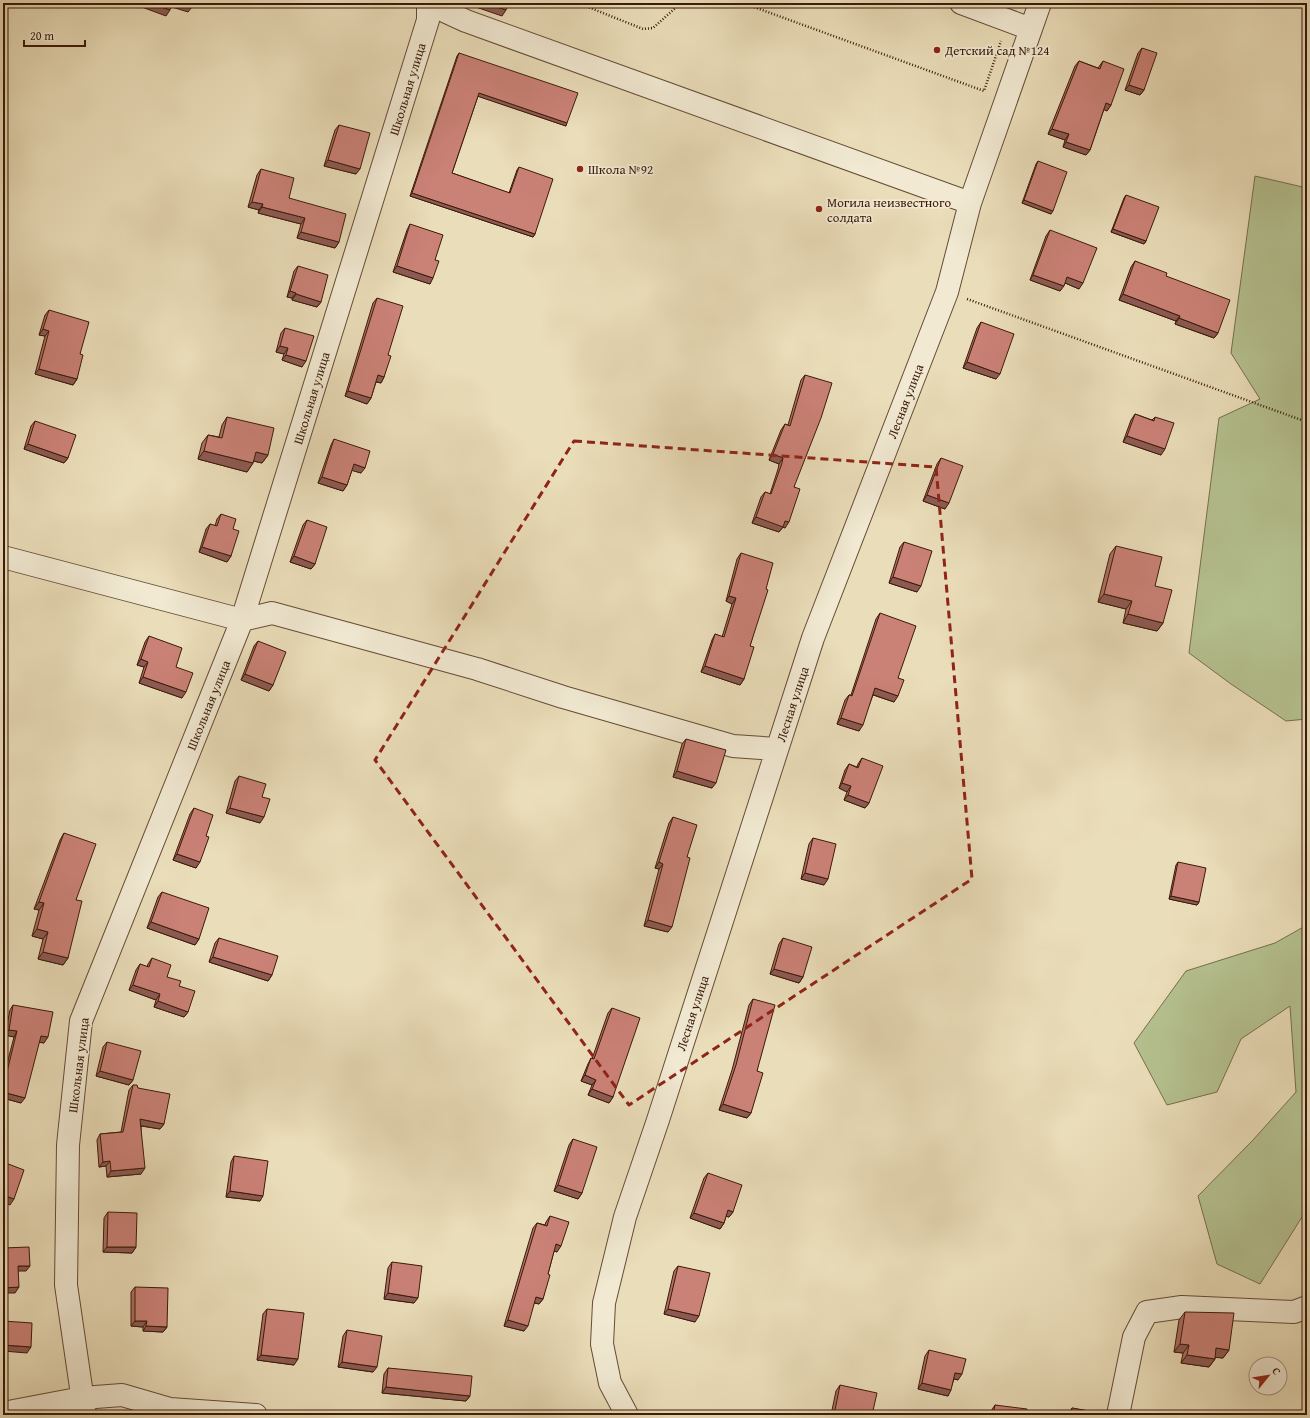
<svg xmlns="http://www.w3.org/2000/svg" width="1310" height="1418" viewBox="0 0 1310 1418" font-family="'Gentium Book Plus',serif">
  <style>
    .green { fill: #b5c190; stroke: #786e4c }
    .lines { fill: none; stroke-linecap: round; stroke-linejoin: round }
    .minor-casing { stroke: #674b35; stroke-width: 24 }
    .path { stroke: #3b1a09; stroke-width: 2.5; stroke-dasharray: 1 2; stroke-linecap: butt }
    .minor { stroke: #f1e9d2; stroke-width: 22 }
    .wall { fill: #ae6f65; stroke: #3b1a09 }
    .shaded-wall { fill: #8d5a53; stroke: #3b1a09 }
    .building { fill: #ca8176; stroke: #3b1a09 }
    .marked { fill: none; stroke: #8f2418; stroke-width: 3; stroke-dasharray: 8 5; stroke-linejoin: round }
    .poi-dot { fill: #8f2418; stroke: #f1e9d2; stroke-width: 1.5 }
    .labels { text-anchor: middle; stroke-width: 3.5; stroke-linejoin: round; paint-order: stroke }
    .poi-label { font-size: 13px; fill: #3b1a09; stroke: #f1e9d2; text-anchor: start }
    .street-label { font-size: 13px; fill: #3b1a09; stroke: #f1e9d2 }
  </style>
  <rect width="100%" height="100%" fill="#eaddb9"/>
  <filter id="stains"><feTurbulence type="fractalNoise" baseFrequency=".005" numOctaves="4"/><feColorMatrix values="0 0 0 0 .2 0 0 0 0 .09 0 0 0 0 .02 0 0 0 .5 -.17"/></filter>
  <radialGradient id="worn" r=".72"><stop offset=".6" stop-color="#630" stop-opacity="0"/><stop offset="1" stop-color="#630" stop-opacity=".3"/></radialGradient>
  <path class="green" d="M1255,176L1307,188V719L1286,721L1231,684L1189,653L1219,418L1260,399L1231,353Z
    M1307,925V1218L1302,1217L1260,1284L1217,1264L1198,1196L1253,1140L1296,1092L1290,1006L1241,1039L1217,1092L1167,1105L1134,1043L1186,971L1275,943Z"/>
  <g class="lines">
    <g class="minor-casing">
      <path id="minor" d="M427,3L466,21L970,203
        M961,3L1031,29
        M3,557L242,620L272,613L477,669L563,697L733,746L777,749
        M3,1413L82,1398L122,1395L170,1409L256,1415
        M85,1415L66,1285L68,1145L81,1021L242,620L428,20V3
        M627,1415L610,1383L602,1344L604,1303L625,1217L658,1120L813,638L947,292L970,203L1040,3
        M1118,1415L1134,1337L1147,1312L1182,1307L1294,1312L1307,1307"/>
    </g>
    <path class="path" d="M578,3L643,29L653,28L681,3
      M743,3L984,91L1001,41
      M967,299L1307,422"/>
    <use href="#minor" class="minor"/>
  </g>
  <path class="wall" d="M1142,48L1144,90L1140,95L1125,90L1138,53Z
    M459,53L566,126L478,96L452,173L509,193L517,170L519,167L535,234L533,237L410,196L457,56Z
    M1079,61L1098,68L1103,61L1111,105L1107,111L1104,109L1090,150L1086,155L1063,147L1065,140L1048,134L1075,66Z
    M339,125L356,174L324,166L335,130Z
    M1038,161L1051,214L1022,203L1036,164Z
    M261,169L289,198L339,242L335,248L297,238L301,224L258,213L259,210L248,207L257,175Z
    M1126,195L1146,241L1144,244L1111,232L1124,198Z
    M410,224L435,260L430,284L393,272L407,230Z
    M1050,230L1079,289L1065,283L1060,291L1030,280L1046,236Z
    M1135,261L1166,276L1218,333L1214,338L1175,324L1176,321L1119,300L1131,267Z
    M298,266L321,302L317,307L292,300V298L287,297L294,271Z
    M377,298L388,355L384,377L381,383L376,382L371,398L367,404L345,396L373,303Z
    M49,310L80,354L77,379L73,385L35,374L45,336L39,335L45,315Z
    M981,322L996,379L963,368L977,328Z
    M285,328L302,367L282,360L284,354L276,352L281,333Z
    M805,375L794,487L785,528L783,527L779,532L752,523L761,497L765,492L770,494L778,469L779,464L769,460L781,430L785,424L788,425L801,380Z
    M1135,414L1152,420L1155,417L1161,455L1123,442L1131,420Z
    M227,417L268,455L262,463L253,461V463L247,472L198,459L202,443L208,435L219,437L222,425Z
    M35,421L68,458L64,463L24,449L31,426Z
    M334,439L361,473L352,470L347,485L343,491L318,483L331,445Z
    M941,458L945,509L923,501L937,464Z
    M221,514L233,529L231,556L227,562L199,552L206,529L210,524L215,526L217,519Z
    M307,520L315,564L311,569L290,562L303,525Z
    M904,542L917,592L889,583L900,547Z
    M1116,546L1155,586L1163,623L1157,631L1123,623L1126,609L1098,602L1110,554Z
    M741,553L766,589L750,646L744,679L740,685L701,672L712,640L715,634L722,637L732,604L726,601L737,559Z
    M880,613L898,678L894,702L873,695L859,731L837,724L845,700L849,695H851L876,619Z
    M149,636L176,667L182,698L139,683L144,667L137,665L145,642Z
    M258,641L273,685L269,691L241,680L254,646Z
    M686,739L712,788L673,777L682,744Z
    M862,758L869,803L865,808L844,800L847,792L839,788L845,770L849,764L857,767L858,764Z
    M239,776L262,797L260,823L226,813L235,781Z
    M194,808L206,836L196,868L173,860L190,814Z
    M673,817L687,857L668,932L644,926L659,869L655,868L669,823Z
    M64,833L76,900L68,958L63,965L38,959L43,939L32,936L39,910L34,909L60,840Z
    M813,838L824,885L801,879L809,844Z
    M1178,862L1199,902L1197,905L1169,899L1176,865Z
    M162,892L199,939L195,945L147,928L158,897Z
    M219,938L272,975L268,981L209,962L215,943Z
    M783,938L803,977L799,983L770,974L779,944Z
    M152,958L167,977L179,986L188,1012L184,1017L154,1007L156,1000L129,990L136,970L140,964L147,967L148,964Z
    M753,999L757,1071L751,1113L747,1118L719,1110L732,1070L749,1005Z
    M13,1005L44,1043L39,1042L21,1103L3,1098V1079L14,1037L5,1035L10,1010Z
    M612,1008L613,1097L609,1103L588,1095L592,1085L581,1081L588,1064L591,1058L592,1059L608,1013Z
    M107,1042L133,1080L129,1085L96,1076L103,1047Z
    M133,1085L138,1088L164,1124L160,1129L141,1126V1174L107,1177L106,1166L99,1167L97,1140L100,1134L121,1132L129,1090Z
    M573,1139L582,1193L578,1199L554,1191L569,1145Z
    M234,1156L260,1201L226,1197L231,1162Z
    M708,1173L733,1212L729,1217L726,1216L724,1223L720,1229L690,1218L704,1178Z
    M108,1212L136,1247L132,1253L103,1252L104,1218Z
    M550,1216L557,1252L554,1251L548,1274L543,1299L539,1304L534,1303L524,1331L504,1326L533,1228L537,1223L545,1225L546,1222Z
    M392,1262L414,1303L384,1299L388,1268Z
    M678,1266L695,1322L664,1314L674,1271Z
    M135,1287L167,1327L163,1332L143,1331V1327L131,1326V1292Z
    M267,1309L294,1365L257,1360L263,1314Z
    M1185,1312L1229,1350L1223,1358L1215,1357V1359L1209,1367L1181,1363L1183,1353L1174,1352L1179,1320Z
    M347,1330L373,1372L338,1367L343,1336Z
    M929,1350L958,1380L954,1379L948,1396L918,1389L925,1356Z
    M388,1368L470,1396L466,1401L382,1393L384,1374Z
    M840,1385L872,1415H831L836,1391Z
    M995,1405L1027,1415H990L991,1411Z
    M1072,1408L1107,1415H1068L1069,1413Z"/>
  <path class="shaded-wall" d="M131,3H150L170,10L166,16Z
    M171,3H181L192,7L188,12L169,6Z
    M471,3H485L506,10L502,16L470,5Z
    M1129,85L1144,90L1140,95L1125,90Z
    M479,93L567,123L566,126L477,96Z
    M1106,103L1111,105L1107,111L1102,109Z
    M1052,129L1069,134L1065,140L1048,134Z
    M1066,142L1090,150L1086,155L1063,147Z
    M328,160L360,169L356,174L324,166Z
    M412,193L535,234L533,237L410,196Z
    M1024,200L1053,211L1051,214L1022,203Z
    M252,202L263,204L259,210L248,207Z
    M262,207L305,218L301,224L258,213Z
    M1113,229L1146,241L1144,244L1111,232Z
    M301,232L339,242L335,248L297,238Z
    M397,266L433,278L430,284L393,272Z
    M1033,275L1064,286L1060,291L1030,280Z
    M1067,277L1083,283L1079,289L1063,282Z
    M290,291L296,293L292,298L287,297Z
    M296,294L321,302L317,307L292,300Z
    M1123,294L1180,316L1176,321L1119,300Z
    M1179,318L1218,333L1214,338L1175,324Z
    M43,329L49,331L45,336L39,335Z
    M280,346L288,348L284,354L276,352Z
    M286,355L306,361L302,367L282,360Z
    M967,362L1000,374L996,379L963,368Z
    M39,369L77,379L73,385L35,374Z
    M378,375L384,377L381,383L374,381Z
    M348,391L371,398L367,404L345,396Z
    M1127,436L1165,449L1161,455L1123,442Z
    M28,444L68,458L64,463L24,449Z
    M204,451L253,463L247,472L198,459Z
    M256,452L268,455L262,463L250,460Z
    M773,454L783,458L779,464L769,460Z
    M354,464L365,468L361,473L350,470Z
    M322,477L347,485L343,491L318,483Z
    M927,495L949,503L945,509L923,501Z
    M756,517L785,521L789,522L785,528L783,527L779,532L752,523Z
    M202,547L231,556L227,562L199,552Z
    M294,556L315,564L311,569L290,562Z
    M893,577L921,586L917,592L889,583Z
    M1104,594L1132,601L1126,609L1098,602Z
    M729,596L736,598L732,604L726,601Z
    M1128,614L1163,623L1157,631L1123,623Z
    M141,659L148,662L144,667L137,665Z
    M705,666L744,679L740,685L701,672Z
    M245,674L273,685L269,691L241,680Z
    M143,677L186,692L182,698L139,683Z
    M875,688L898,696L894,702L871,694Z
    M841,718L863,725L859,731L837,724Z
    M677,771L716,783L712,788L673,777Z
    M842,783L851,786L847,792L839,788Z
    M848,795L869,803L865,808L844,800Z
    M230,808L264,817L260,823L226,813Z
    M177,854L200,862L196,868L173,860Z
    M659,862L663,864L659,869L655,868Z
    M805,873L828,879L824,885L801,879Z
    M1171,896L1199,902L1197,905L1169,899Z
    M39,902L44,903L39,910L34,909Z
    M648,920L672,927L668,932L644,926Z
    M151,922L199,939L195,945L147,928Z
    M37,929L48,932L43,939L32,936Z
    M43,952L68,958L63,965L38,959Z
    M213,957L272,975L268,981L209,962Z
    M774,969L803,977L799,983L770,974Z
    M133,985L160,994L156,1000L129,990Z
    M158,1001L188,1012L184,1017L154,1007Z
    M9,1030L17,1031L14,1037L5,1035Z
    M41,1036L48,1037L44,1043L37,1042Z
    M100,1071L133,1080L129,1085L96,1076Z
    M585,1075L596,1080L592,1085L581,1081Z
    M592,1089L613,1097L609,1103L588,1095Z
    M3,1092L25,1098L21,1103L3,1098Z
    M723,1104L751,1113L747,1118L719,1110Z
    M140,1119L164,1124L160,1129L137,1125Z
    M110,1161L106,1166L99,1167L103,1162Z
    M145,1168L141,1174L107,1177L111,1171Z
    M558,1185L582,1193L578,1199L554,1191Z
    M230,1191L263,1196L260,1201L226,1197Z
    M3,1195L14,1199L10,1205L3,1202Z
    M728,1210L733,1212L729,1217L724,1216Z
    M694,1213L724,1223L720,1229L690,1218Z
    M556,1244L561,1246L557,1252L552,1250Z
    M107,1247H136L132,1253L103,1252Z
    M18,1266H30L26,1271H14Z
    M19,1287L15,1293H3V1288Z
    M388,1293L418,1298L414,1303L384,1299Z
    M536,1297L543,1299L539,1304L532,1302Z
    M668,1309L699,1316L695,1322L664,1314Z
    M508,1320L528,1326L524,1331L504,1326Z
    M135,1321H147L143,1327L131,1326Z
    M146,1326L167,1327L163,1332L143,1331Z
    M1180,1344L1189,1345L1183,1353L1174,1352Z
    M3,1345L31,1347L27,1353L3,1351Z
    M1216,1348L1229,1350L1223,1358L1211,1357Z
    M261,1355L298,1359L294,1365L257,1360Z
    M1187,1355L1215,1359L1209,1367L1181,1363Z
    M342,1362L377,1367L373,1372L338,1367Z
    M955,1373L962,1374L958,1380L952,1378Z
    M922,1383L951,1390L948,1396L918,1389Z
    M386,1387L470,1396L466,1401L382,1393Z"/>
  <path class="building" d="M150,3H172L170,10Z
    M181,3H193L192,7Z
    M485,3H508L506,10Z
    M1142,48L1157,53L1144,90L1129,85Z
    M459,53L578,93L567,123L479,93L452,173L510,193L519,167L553,179L535,234L412,193Z
    M1079,61L1100,69L1103,61L1124,69L1111,105L1106,103L1090,150L1066,142L1069,134L1052,129Z
    M339,125L370,133L360,169L328,160Z
    M1038,161L1067,172L1053,211L1024,200Z
    M261,169L294,178L289,198L346,214L339,242L301,232L305,218L262,207L263,204L252,202Z
    M1126,195L1159,207L1146,241L1113,229Z
    M410,224L443,235L435,260L439,261L433,278L397,266Z
    M1050,230L1097,248L1083,283L1067,277L1064,286L1033,275Z
    M1135,261L1167,273L1166,276L1230,300L1218,333L1179,318L1180,316L1123,294Z
    M298,266L328,275L321,302L296,294V293L290,291Z
    M377,298L403,306L388,355L391,356L384,377L378,375L371,398L348,391Z
    M49,310L89,322L80,354L83,355L77,379L39,369L49,331L43,329Z
    M981,322L1014,334L1000,374L967,362Z
    M285,328L314,336L306,361L286,355L288,348L280,346Z
    M805,375L832,383L821,418L794,487L800,489L789,522L785,521L783,527L756,517L765,492L771,494L782,463L783,458L773,454L785,424L790,426Z
    M1135,414L1154,421L1155,417L1174,423L1165,449L1127,436Z
    M227,417L274,428L268,455L256,452L253,463L204,451L208,435L222,438Z
    M35,421L76,435L68,458L28,444Z
    M334,439L370,451L365,468L354,464L347,485L322,477Z
    M941,458L963,466L949,503L927,495Z
    M221,514L236,519L233,529L239,531L231,556L202,547L210,524L217,526Z
    M307,520L327,527L315,564L294,556Z
    M904,542L932,551L921,586L893,577Z
    M1116,546L1162,557L1155,586L1172,590L1163,623L1128,614L1132,601L1104,594Z
    M741,553L773,563L766,589L768,590L750,646L754,647L744,679L705,666L715,634L724,637L736,598L729,596Z
    M880,613L916,626L898,678L904,680L898,696L875,688L863,725L841,718L849,695L852,696Z
    M149,636L182,648L176,667L193,673L186,692L143,677L148,662L141,659Z
    M258,641L286,652L273,685L245,674Z
    M686,739L726,750L716,783L677,771Z
    M862,758L883,766L869,803L848,795L851,786L842,783L849,764L858,768Z
    M239,776L266,784L262,797L270,799L264,817L230,808Z
    M194,808L213,815L206,836L209,837L200,862L177,854Z
    M673,817L697,825L687,857L690,858L672,927L648,920L663,864L659,862Z
    M64,833L96,844L76,900L82,901L68,958L43,952L48,932L37,929L44,903L39,902Z
    M813,838L836,844L828,879L805,873Z
    M1178,862L1206,868L1199,902L1171,896Z
    M162,892L209,908L199,939L151,922Z
    M219,938L278,956L272,975L213,957Z
    M783,938L812,947L803,977L774,969Z
    M152,958L171,965L167,977L181,981L179,986L195,991L188,1012L158,1001L160,994L133,985L140,964L149,967Z
    M753,999L775,1005L757,1071L763,1073L751,1113L723,1104L736,1065Z
    M13,1005L53,1012L48,1037L41,1036L25,1098L3,1092V1088L17,1031L9,1030Z
    M612,1008L640,1018L613,1097L592,1089L596,1080L585,1075L591,1058L594,1059Z
    M107,1042L141,1051L133,1080L100,1071Z
    M133,1085H137L138,1088L170,1094L164,1124L140,1119L145,1168L111,1171L110,1161L103,1162L100,1134L123,1132Z
    M573,1139L597,1147L582,1193L558,1185Z
    M234,1156L268,1161L263,1196L230,1191Z
    M3,1162L24,1170L14,1199L3,1195Z
    M708,1173L742,1185L733,1212L728,1210L724,1223L694,1213Z
    M108,1212L137,1213L136,1247H107Z
    M550,1216L569,1222L561,1246L556,1244L548,1274L550,1275L543,1299L536,1297L528,1326L508,1320L537,1223L547,1226Z
    M29,1247L30,1266H18L19,1287L3,1288V1248Z
    M392,1262L422,1266L418,1298L388,1293Z
    M678,1266L710,1273L699,1316L668,1309Z
    M135,1287L168,1288L167,1327L146,1326L147,1321H135Z
    M267,1309L304,1313L298,1359L261,1355Z
    M1185,1312L1234,1313L1229,1350L1216,1348L1215,1359L1187,1355L1189,1345L1180,1344Z
    M3,1321L32,1323L31,1347L3,1345Z
    M347,1330L382,1336L377,1367L342,1362Z
    M929,1350L966,1359L962,1374L955,1373L951,1390L922,1383Z
    M388,1368L472,1376L470,1396L386,1387Z
    M840,1385L877,1393L872,1415H834Z
    M995,1405L1027,1409V1415H993Z
    M1072,1408L1107,1414V1415H1071Z
    M1139,1411L1159,1415H1139Z"/>
  <path class="marked" d="M574,441L936,467L972,879L629,1105L375,760Z"/>
  <g class="poi-dot">
    <circle cx="937" cy="50" r="4"/>
    <circle cx="580" cy="169" r="4"/>
    <circle cx="819" cy="209" r="4"/>
  </g>
  <g class="labels">
    <g class="poi-label">
      <text x="945" y="55">Детский сад №124</text>
      <text x="588" y="174">Школа №92</text>
      <text x="827" y="207">Могила неизвестного<tspan x="827" dy="15">солдата</tspan></text>
    </g>
    <g class="street-label">
      <text transform="translate(407 89) rotate(-73)" y="5">Школьная улица</text>
      <text transform="translate(311 398) rotate(-73)" y="5">Школьная улица</text>
      <text transform="translate(905 401) rotate(-69)" y="5">Лесная улица</text>
      <text transform="translate(792 704) rotate(-72)" y="5">Лесная улица</text>
      <text transform="translate(208 705) rotate(-68)" y="5">Школьная улица</text>
      <text transform="translate(692 1013) rotate(-72)" y="5">Лесная улица</text>
      <text transform="translate(78 1065) rotate(-83)" y="5">Школьная улица</text>
    </g>
  </g>
  <rect width="1310" height="1418" fill="none" stroke="#eaddb9" stroke-width="16"/>
  <rect x="4" y="4" width="1302" height="1410" fill="none" stroke="#3b1a09" stroke-width="2"/>
  <rect x="8" y="8" width="1294" height="1402" fill="none" stroke="#3b1a09"/>
  <g transform="translate(1268 1376) rotate(60)"><circle r="19" fill="#f1e9d2" stroke="#a89682"/>
  <path d="M0-3L7 15L0 10L-7 15Z" fill="#8f2418"/>
  <text y="-6" font-size="11" font-weight="bold" text-anchor="middle" fill="#3b1a09">С</text>
  </g>
  <path d="M24 40v6h61v-6" fill="none" stroke="#3b1a09" stroke-width="2"/>
  <text x="30" y="40" font-size="12" fill="#3b1a09" stroke="#f1e9d2" stroke-width="3" paint-order="stroke">20 m</text>
  <rect width="100%" height="100%" filter="url(#stains)"/>
  <rect width="100%" height="100%" fill="url(#worn)"/>
</svg>
